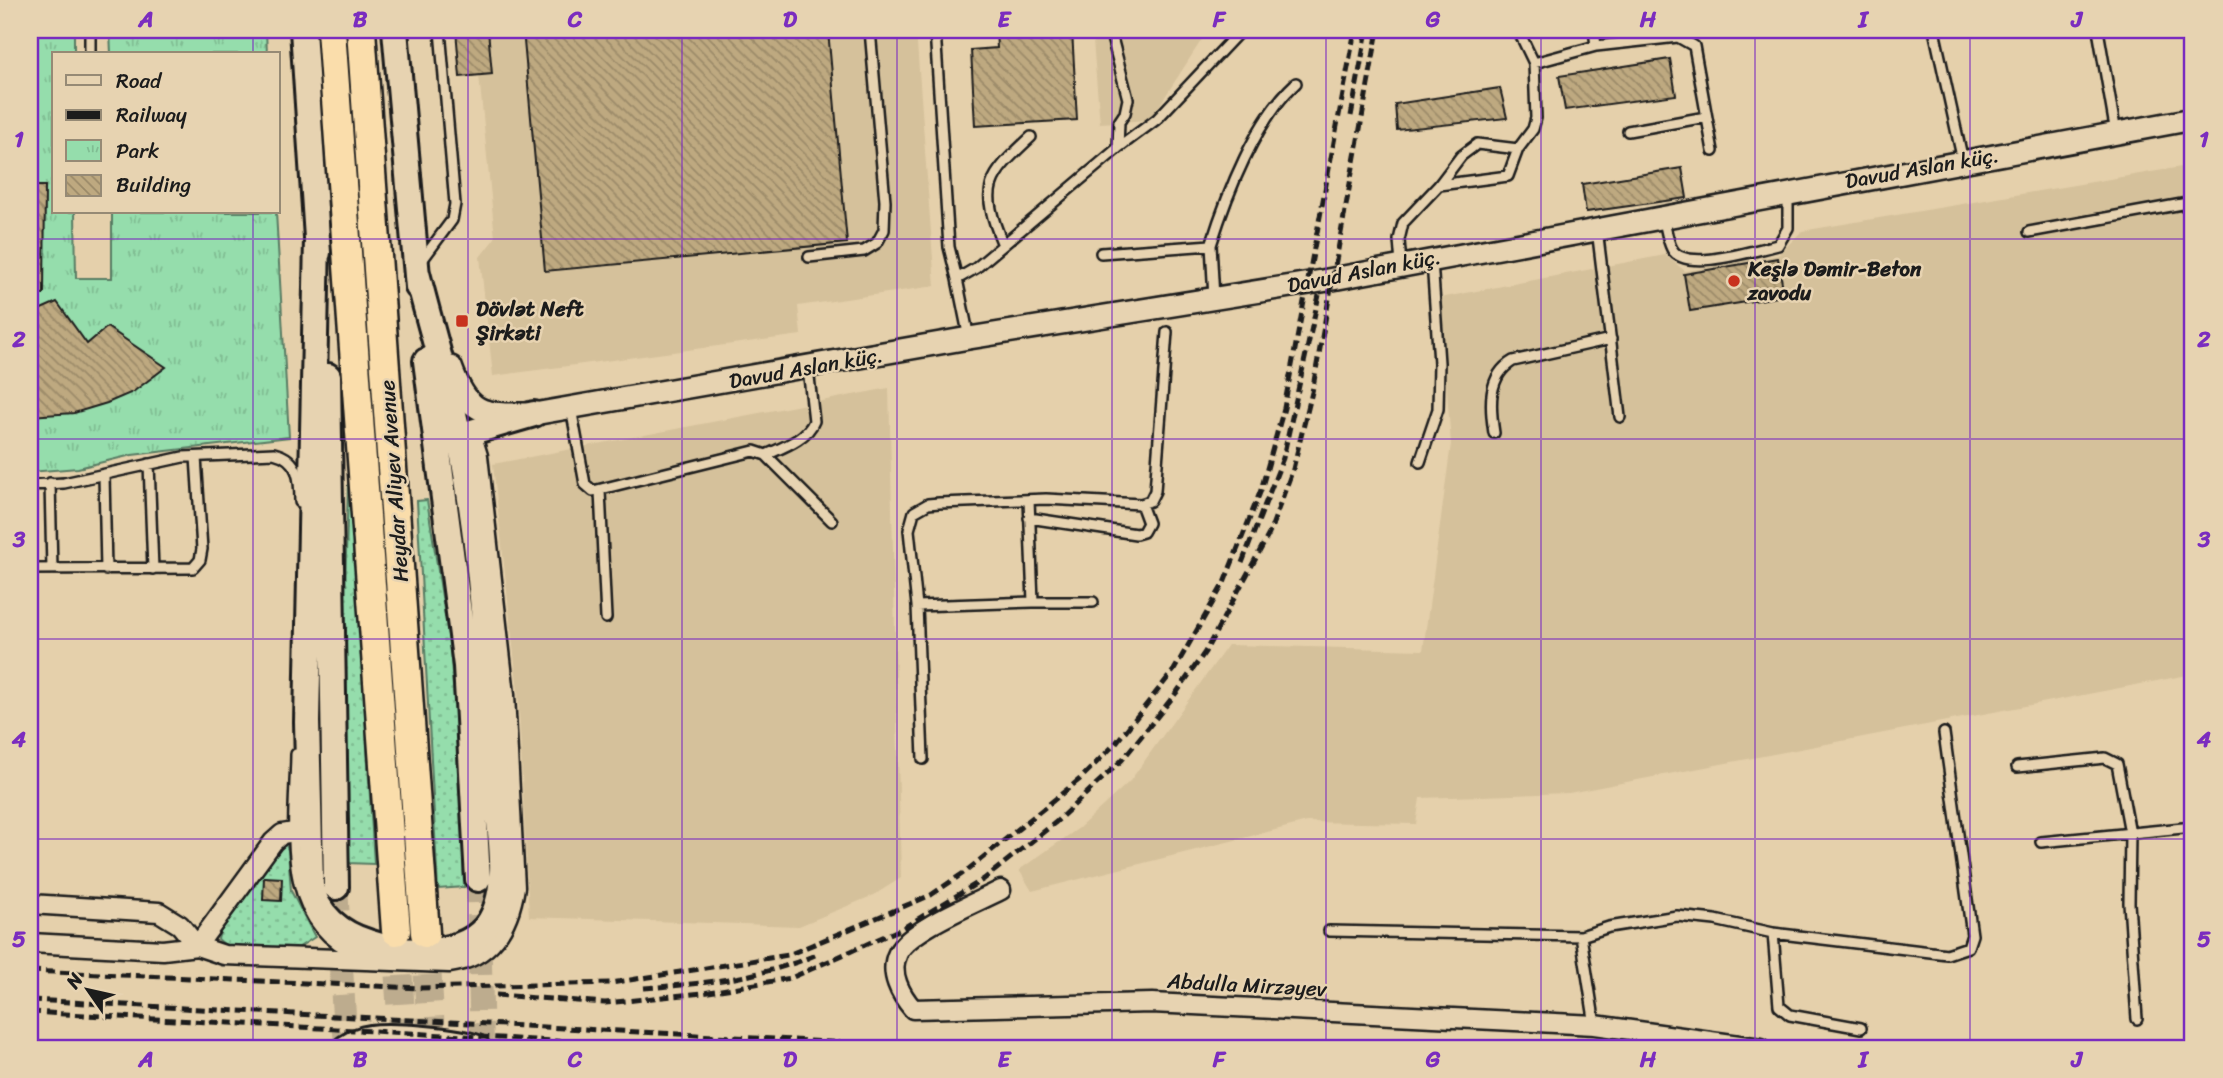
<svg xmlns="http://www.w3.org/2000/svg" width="2223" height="1078" viewBox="0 0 2223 1078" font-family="Sriracha,sans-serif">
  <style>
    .built { fill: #d5c19b }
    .grass { fill: url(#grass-dots); stroke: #587c64; stroke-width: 2 }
    .park { fill: url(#park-tufts); stroke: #587c64; stroke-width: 2 }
    .building { fill: url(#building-back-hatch); stroke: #1c1c1c; stroke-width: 2 }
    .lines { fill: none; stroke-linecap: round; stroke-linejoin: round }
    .secondary-tunnel { stroke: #bdac8e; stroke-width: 24; stroke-dasharray: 24 12; stroke-linecap: butt }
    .trunk-tunnel { stroke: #bdac8e; stroke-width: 28; stroke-dasharray: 28 14; stroke-linecap: butt }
    .service-casing { stroke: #1c1c1c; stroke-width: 14 }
    .minor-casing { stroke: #1c1c1c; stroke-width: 23 }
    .tertiary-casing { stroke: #1c1c1c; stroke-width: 26 }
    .secondary-casing { stroke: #1c1c1c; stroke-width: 30 }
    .trunk-casing { stroke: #1c1c1c; stroke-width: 33 }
    .service { stroke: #e7d3b1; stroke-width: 9 }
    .minor { stroke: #e7d3b1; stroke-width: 18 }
    .tertiary { stroke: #e7d3b1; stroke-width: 21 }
    .secondary { stroke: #e7d3b1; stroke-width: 24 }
    .trunk { stroke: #faddab; stroke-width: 28 }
    .rail { stroke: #1c1c1c; stroke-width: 5; stroke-dasharray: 10 5; stroke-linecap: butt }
    .grid { fill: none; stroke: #7b2cbf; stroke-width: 2; stroke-opacity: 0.55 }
    .poi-dot { fill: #c8321e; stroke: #e7d3b1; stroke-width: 2.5 }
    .labels { text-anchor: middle; stroke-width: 5; stroke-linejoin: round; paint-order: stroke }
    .street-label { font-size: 21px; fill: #1c1c1c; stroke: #e7d3b1 }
    .poi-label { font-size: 21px; font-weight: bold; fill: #1c1c1c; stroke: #e7d3b1; text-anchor: start }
    .neatline { fill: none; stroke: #7b2cbf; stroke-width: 2.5 }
    .grid-label { font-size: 23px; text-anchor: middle; font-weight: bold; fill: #7b2cbf }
  </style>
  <defs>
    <pattern id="grass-dots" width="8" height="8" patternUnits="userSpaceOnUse" patternTransform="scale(1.75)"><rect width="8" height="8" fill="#95ddac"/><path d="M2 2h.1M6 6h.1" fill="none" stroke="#80bd93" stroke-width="1.8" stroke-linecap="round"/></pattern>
    <pattern id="park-tufts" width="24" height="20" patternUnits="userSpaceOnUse" patternTransform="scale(1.75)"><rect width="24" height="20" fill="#95ddac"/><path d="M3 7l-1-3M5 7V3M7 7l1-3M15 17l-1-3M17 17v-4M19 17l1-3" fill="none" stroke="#80bd93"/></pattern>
    <pattern id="building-back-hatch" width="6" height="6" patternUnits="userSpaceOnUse" patternTransform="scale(1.75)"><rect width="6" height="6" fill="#bea980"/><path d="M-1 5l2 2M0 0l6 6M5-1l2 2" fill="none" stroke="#9a8968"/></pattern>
  </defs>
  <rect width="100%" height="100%" fill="#e5d0ab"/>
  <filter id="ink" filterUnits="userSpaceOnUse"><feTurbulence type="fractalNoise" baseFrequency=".0143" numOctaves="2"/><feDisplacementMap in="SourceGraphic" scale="14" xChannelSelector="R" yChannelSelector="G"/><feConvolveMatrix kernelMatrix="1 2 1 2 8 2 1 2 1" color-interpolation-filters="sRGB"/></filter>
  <g filter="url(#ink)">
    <path class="built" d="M488,30H916L935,286L798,306L801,335L493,376L480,257L495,238L479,75L492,73Z
      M1092,30H1208L1150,120L1100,123Z
      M2193,165V674L1569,793L1420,798L1416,824L1307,822L1032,891L1019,870L1079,828L1130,781L1228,645L1423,650L1451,444L1440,298L1665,255L1685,271L1778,255L1802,231Z
      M889,388L901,878L874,895L799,926L529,917L518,692L493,464Z"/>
    <path class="grass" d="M349,447L374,864L347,863L344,627Z
      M427,500L450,648L461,787L464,887L438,889L417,501Z
      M281,845H286L288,850L291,891L315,937L296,949L225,945L218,939L220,932Z"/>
    <path class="park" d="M30,30H74V54H54V212H75L76,278H112V212H276L289,437L132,455L78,468L30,472Z
      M110,30H266L267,54H111Z"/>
    <path class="building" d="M456,30H488L492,74L460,77Z
      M523,30H828L847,243L545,271Z
      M996,30H1072L1077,120L975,126L971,50L997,48Z
      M1670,59L1676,95L1565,110L1559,76Z
      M1500,88L1507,118L1397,130L1395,104Z
      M1682,168L1687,198L1586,212L1582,184Z
      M30,186H45L44,294H30Z
      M1778,258L1784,296L1690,311L1684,274Z
      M57,302L87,344L107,327L166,367L133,392L107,403L74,413L30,416V314Z
      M264,877L282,878L281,901L263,900Z"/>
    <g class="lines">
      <path class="secondary-tunnel" d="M478,879L482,1048
        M336,887L346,1048"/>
      <path class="trunk-tunnel" d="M425,933L432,1048
        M396,934L403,1048"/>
      <g class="service-casing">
        <path id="service" d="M90,30V54
          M935,30L949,247L957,279
          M1110,30L1128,99L1125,113L1119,122L1118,148
          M1594,30L1596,46
          M1934,30L1963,161
          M2098,30L2116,133
          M1534,63L1596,46L1678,37L1694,46L1713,151
          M1628,131L1706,117
          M1439,185L1461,156L1477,144L1518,149
          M1663,217C1666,227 1667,240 1672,249C1685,273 1755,250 1778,245L1788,228V194
          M1597,229L1620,417
          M2029,232L2193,202
          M1003,245C979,187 987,178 1031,137
          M1211,245L1214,298
          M1101,253L1211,245C1227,194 1256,119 1296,83
          M809,257L864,251L877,243L884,230L885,201L870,30
          M420,263L452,220L455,204L440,30
          M1401,264L1399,240L1403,223L1439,185L1508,176L1518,149L1533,129L1536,118L1534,63L1518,30
          M969,338L957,279L976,268L1118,148L1157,119L1241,30
          M571,408L585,484L593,491L754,451L766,455L832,521
          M1494,433C1490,407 1487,376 1513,361L1611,339
          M766,455C783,447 807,439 814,421L808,368
          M1420,462L1438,409L1439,363L1432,261
          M149,464L153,569
          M104,475L106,570
          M50,483L52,569
          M30,485L64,483L183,457L274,453C299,459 300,479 300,502
          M600,491L606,618
          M1029,500L1033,602H1093
          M1029,518L1136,534L1143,532L1148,523L1141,504
          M30,569L193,568L200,560L202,549L196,457
          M917,606L1033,602
          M296,754C295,822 277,924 358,955
          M923,759L917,606L909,530L914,512L928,504L939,503L1046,499L1141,504L1150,501L1155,491L1167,332
          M2017,767L2105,758L2117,764L2130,833L2129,903L2137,1019
          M2041,842L2193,827
          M1329,931L1581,936L1595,1025
          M1773,933L1779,1006L1790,1015L1861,1028
          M1581,936L1609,927L1677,916L1715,920L1773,933L1947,954L1968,947L1972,935L1944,733"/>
      </g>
      <g class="minor-casing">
        <path id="minor" d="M1001,890C976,903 910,929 898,953C888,973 901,995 913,1009L1152,1003L1595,1025L1761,1048
          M30,904L159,912L180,925L197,946L224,955L449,963C490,958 509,926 515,887L505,695L478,456L474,443L458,436
          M30,943L163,950L197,946L273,842L282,834L307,830"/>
      </g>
      <g class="tertiary-casing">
        <path id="tertiary" d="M451,367C469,417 484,414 534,414L969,338L1322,281L2193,119"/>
      </g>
      <g class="secondary-casing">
        <path id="secondary" d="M303,30L318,253
          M395,30L418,287
          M317,239L307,722L311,886C317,915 341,934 368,942C406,955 467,958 490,921C512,884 498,826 495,785C490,683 483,580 467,479C456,409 434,341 417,273
          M426,361L466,666L478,879
          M328,376L336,887
          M446,444L458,436L534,414
          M346,1048C354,1043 361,1039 371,1038C389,1035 461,1040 477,1048"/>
      </g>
      <g class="trunk-casing">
        <path id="trunk" d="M331,30L396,931
          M361,30L425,933"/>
      </g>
      <use href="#service" class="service"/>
      <use href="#minor" class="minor"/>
      <use href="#tertiary" class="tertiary"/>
      <use href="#secondary" class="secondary"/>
      <use href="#trunk" class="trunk"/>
      <path class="rail" d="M1351,116L1367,30
        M1242,563L1283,458L1319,295
        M30,971L419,988L611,983L788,955L931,895L965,872L1080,779L1115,744L1174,670L1224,583L1261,490L1284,408L1355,30
        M644,988C701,984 762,978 815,955
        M496,995L605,1003L703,993L791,978L903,928L984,879L1056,822L1122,760L1177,692L1205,652L1269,534L1293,469L1312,392L1378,30
        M30,1000L944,1048
        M30,1012L679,1048"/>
    </g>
  </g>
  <path class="grid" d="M253,30V54M468,30V1048M682,30V1048M897,30V1048M1112,30V1048M1326,30V1048M1541,30V1048M1755,30V1048M1970,30V1048M253,212V1048M30,239H2193M30,439H2193M30,639H2193M30,839H2193"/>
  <g class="poi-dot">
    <circle cx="1734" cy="281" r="7"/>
    <rect x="455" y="314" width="14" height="14" rx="3.5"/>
  </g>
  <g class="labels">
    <g class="street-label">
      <text transform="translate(1922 168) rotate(-10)" y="7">Davud Aslan küç.</text>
      <text transform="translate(1364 271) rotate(-11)" y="7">Davud Aslan küç.</text>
      <text transform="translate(806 368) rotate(-10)" y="7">Davud Aslan küç.</text>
      <text transform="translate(394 481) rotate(-94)" y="7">Heydar Aliyev Avenue</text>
      <text transform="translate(1247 985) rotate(3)" y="7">Abdulla Mirzəyev</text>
    </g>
    <g class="poi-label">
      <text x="1748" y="276">Keşlə Dəmir-Beton<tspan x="1748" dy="24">zavodu</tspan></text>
      <text x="476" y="316">Dövlət Neft<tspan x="476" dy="24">Şirkəti</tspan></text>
    </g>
  </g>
  <rect width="2223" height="1078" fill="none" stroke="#e7d3b1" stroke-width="77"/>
  <rect x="52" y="52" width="228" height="161" fill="#e7d3b1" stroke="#968a75" stroke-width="2"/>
  <rect x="66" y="75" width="35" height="10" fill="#e7d3b1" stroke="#968a75" stroke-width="2"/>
  <text x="116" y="88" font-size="21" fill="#1c1c1c">Road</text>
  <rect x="66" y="110" width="35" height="10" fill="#1c1c1c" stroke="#968a75" stroke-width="2"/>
  <text x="116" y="122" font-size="21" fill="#1c1c1c">Railway</text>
  <rect x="66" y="140" width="35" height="21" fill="url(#park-tufts)" stroke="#968a75" stroke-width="2"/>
  <text x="116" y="158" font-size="21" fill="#1c1c1c">Park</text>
  <rect x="66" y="175" width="35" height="21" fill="url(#building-back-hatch)" stroke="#968a75" stroke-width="2"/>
  <text x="116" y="192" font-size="21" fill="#1c1c1c">Building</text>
  <g transform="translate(88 990) rotate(304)" stroke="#e7d3b1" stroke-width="5" paint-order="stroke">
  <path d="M0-5L12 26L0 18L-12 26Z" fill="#1c1c1c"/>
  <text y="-10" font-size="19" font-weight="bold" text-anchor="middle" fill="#1c1c1c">N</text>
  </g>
  <rect x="38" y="38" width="2146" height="1002" class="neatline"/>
  <g class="grid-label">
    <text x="146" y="27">A</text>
    <text x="360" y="27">B</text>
    <text x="575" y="27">C</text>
    <text x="790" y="27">D</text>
    <text x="1004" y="27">E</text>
    <text x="1219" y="27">F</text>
    <text x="1433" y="27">G</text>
    <text x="1648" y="27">H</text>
    <text x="1863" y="27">I</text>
    <text x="2077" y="27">J</text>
    <text x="19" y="147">1</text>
    <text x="2204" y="147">1</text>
    <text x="19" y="347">2</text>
    <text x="2204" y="347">2</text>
    <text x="19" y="547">3</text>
    <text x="2204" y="547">3</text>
    <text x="19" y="747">4</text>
    <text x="2204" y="747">4</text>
    <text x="19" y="947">5</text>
    <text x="2204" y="947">5</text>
    <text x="146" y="1067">A</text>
    <text x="360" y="1067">B</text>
    <text x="575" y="1067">C</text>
    <text x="790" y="1067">D</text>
    <text x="1004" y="1067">E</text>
    <text x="1219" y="1067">F</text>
    <text x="1433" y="1067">G</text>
    <text x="1648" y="1067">H</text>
    <text x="1863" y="1067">I</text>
    <text x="2077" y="1067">J</text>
  </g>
</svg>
